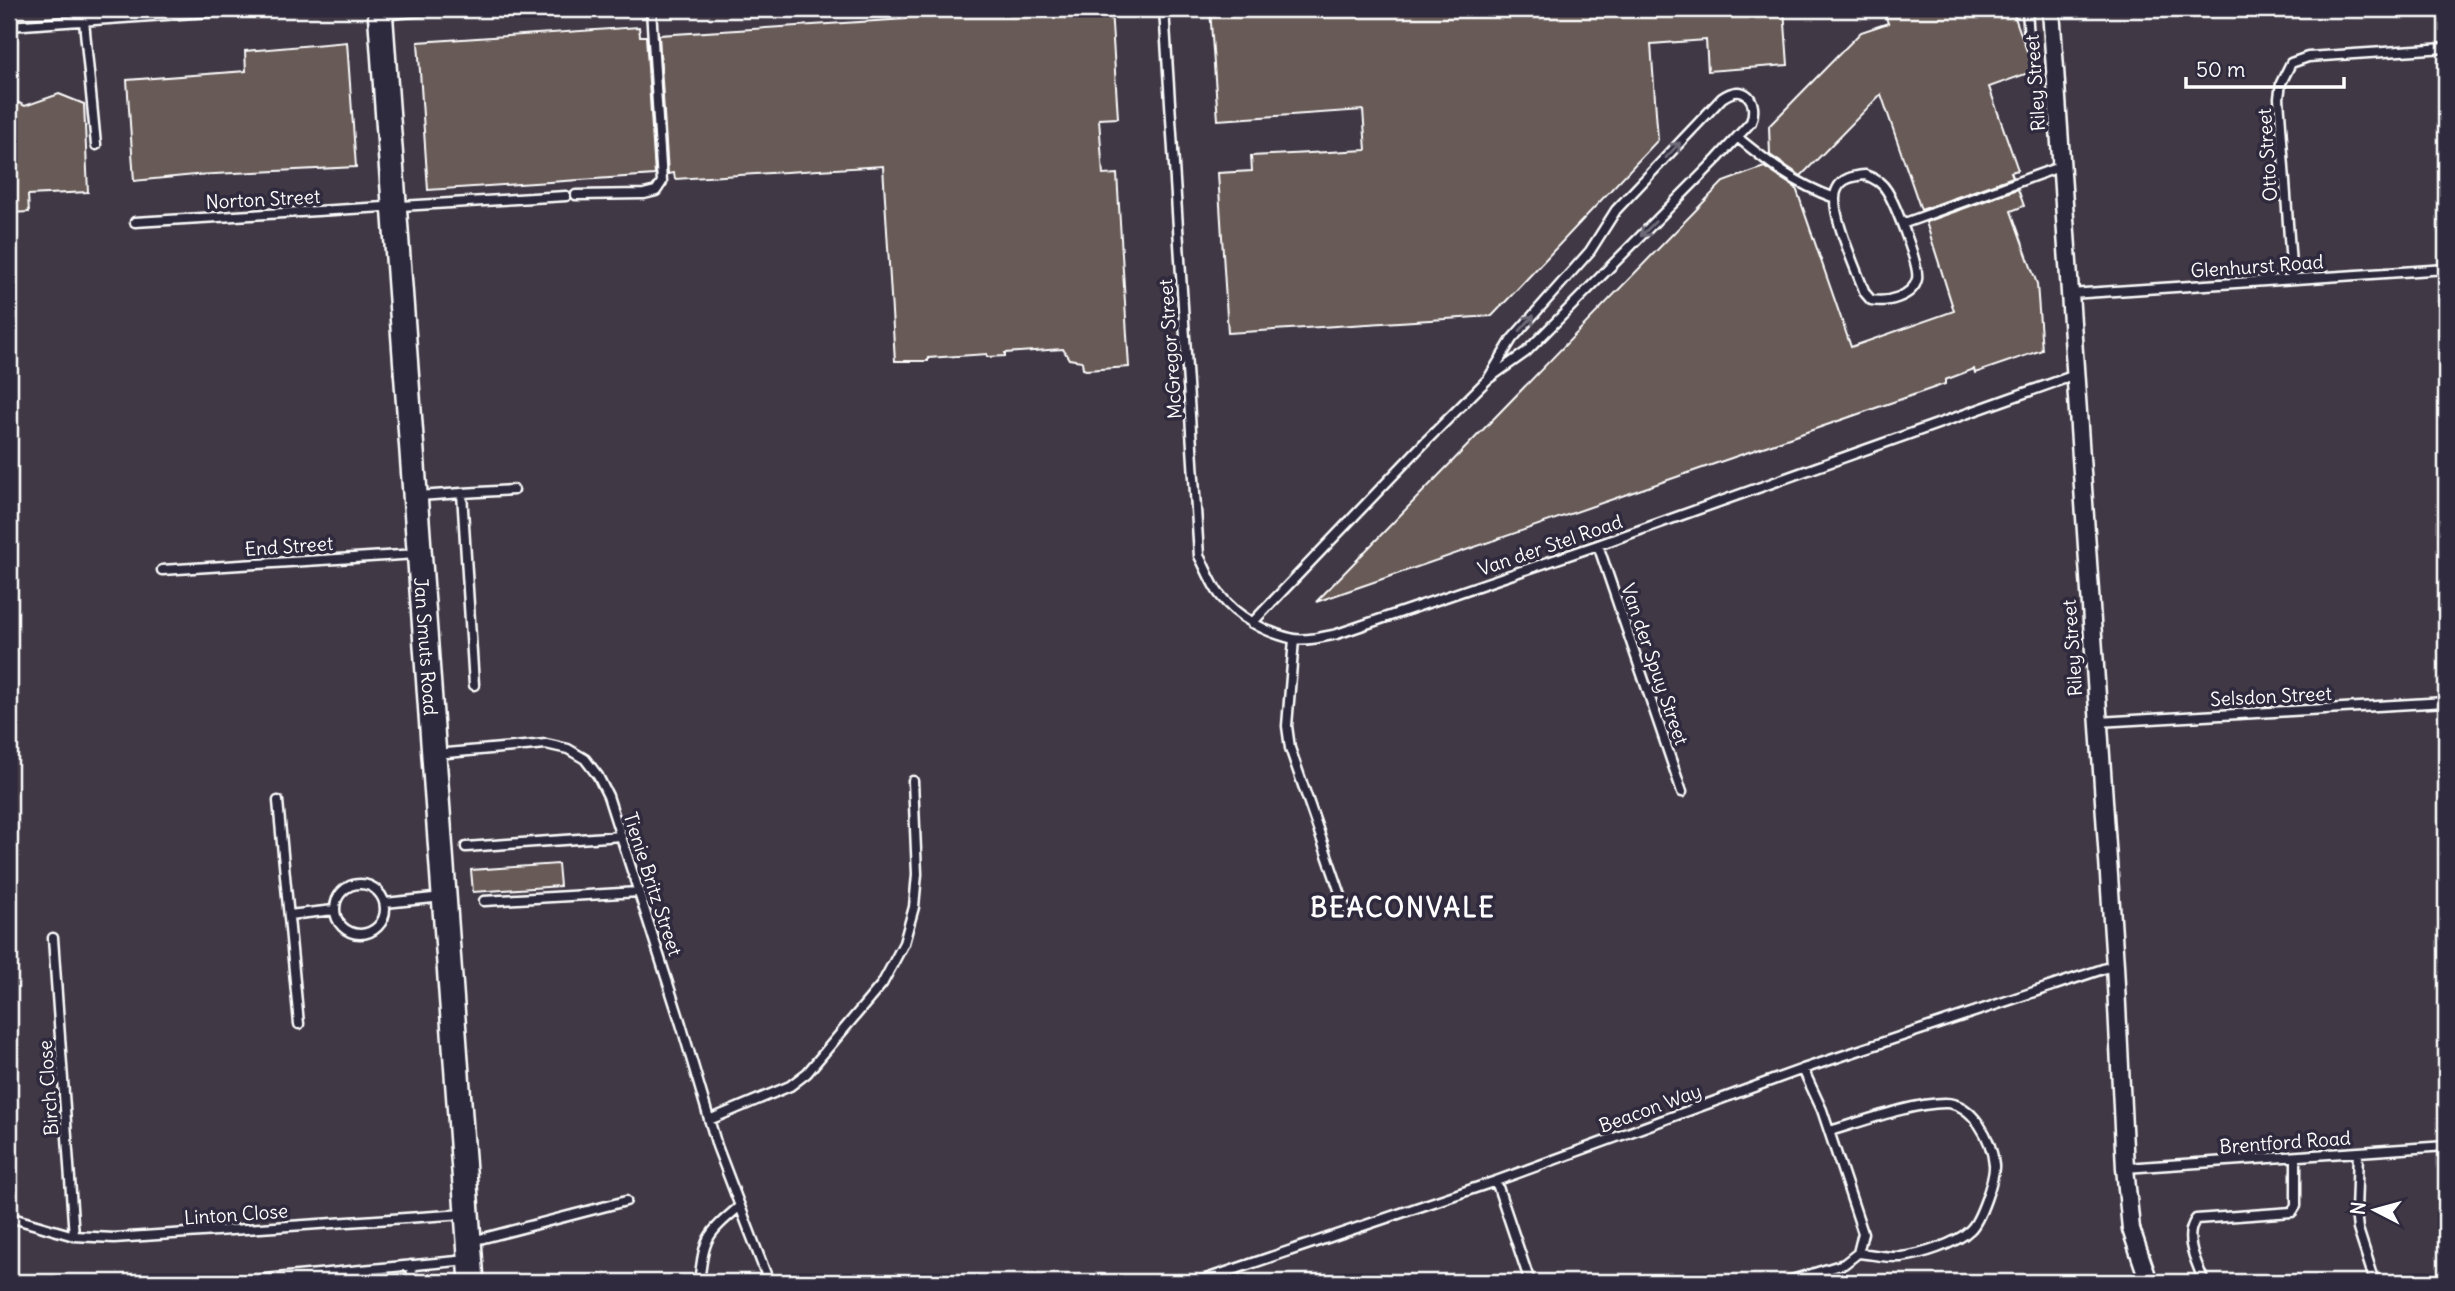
<svg xmlns="http://www.w3.org/2000/svg" width="2455" height="1291" viewBox="0 0 2455 1291" font-family="Delius,sans-serif">
  <style>
    .building { fill: #685a57; stroke: #fff; stroke-width: 2 }
    .lines { fill: none; stroke-linecap: round; stroke-linejoin: round }
    .lane-casing { stroke: #fff; stroke-width: 13 }
    .street-casing { stroke: #fff; stroke-width: 21 }
    .secondary-casing { stroke: #fff; stroke-width: 28 }
    .lane { stroke: #2f2a3d; stroke-width: 8 }
    .street { stroke: #2f2a3d; stroke-width: 16 }
    .secondary { stroke: #2f2a3d; stroke-width: 23 }
    .oneway { stroke: #6d6a77 }
    .labels { text-anchor: middle; stroke-width: 7; stroke-linejoin: round; paint-order: stroke }
    .street-label { font-size: 19px; fill: #fff; stroke: #2f2a3d }
    .district-label { font-size: 26px; font-weight: bold; letter-spacing: 2px; fill: #fff; stroke: #2f2a3d }
  </style>
  <rect width="100%" height="100%" fill="#403845"/>
  <filter id="ink" filterUnits="userSpaceOnUse"><feTurbulence type="fractalNoise" baseFrequency=".0143" numOctaves="2"/><feDisplacementMap in="SourceGraphic" scale="14" xChannelSelector="R" yChannelSelector="G"/><feConvolveMatrix kernelMatrix="1 2 1 2 8 2 1 2 1" color-interpolation-filters="sRGB"/></filter>
  <g filter="url(#ink)">
    <path class="building" d="M905,9H1111L1118,118L1099,119L1103,175L1117,174L1129,367L1086,370L1083,369L1082,361L1069,359L1063,349L1005,353V356L987,357V354L928,358V361H895L883,166L675,179L674,173L668,174L659,35L906,19Z
      M1210,9H1784L1788,65L1708,71L1706,40L1651,44L1658,140L1492,316L1228,333L1218,173L1252,171L1251,156L1366,150L1363,110L1218,120Z
      M1883,9H2012L2034,71L1989,87L2018,170L2011,172L2013,177L1921,210L1881,94L1801,176L1770,155L1769,126L1861,32L1888,23Z
      M639,27L640,36H646L655,175L428,190L418,42Z
      M347,42L356,167L195,175L134,181L127,80L246,71L245,51Z
      M59,94L84,104L88,192L28,195L29,212L9,213V98L25,106Z
      M1764,167L1796,188L1851,347L1954,311L1926,222L2018,189L2024,206L2011,211L2037,284L2042,350L1975,373L1974,369L1945,380V384L1316,602L1723,182Z
      M558,864L560,886L473,892L471,870Z"/>
    <g class="lines">
      <g class="lane-casing">
        <path id="lane" d="M1164,9L1199,556C1206,568 1211,584 1220,595C1237,617 1266,633 1294,639C1308,641 1323,637 1337,634L1598,545L2075,375
          M2027,9L2029,39
          M381,15L444,9
          M84,21L96,145
          M9,26L251,9
          M1737,137C1769,163 1795,184 1835,198
          M1865,175C1874,178 1882,182 1887,191C1895,204 1920,266 1917,279C1913,297 1886,303 1871,300L1865,293C1857,271 1827,208 1837,189C1842,178 1854,176 1865,175Z
          M576,195L644,194L656,191L662,182L651,9
          M135,222L566,196
          M1902,224L2062,166
          M2292,279L2279,98L2281,83L2291,63L2308,57L2446,48
          M2070,294L2446,269
          M462,493L514,490
          M419,496L462,493L474,685
          M1598,545L1682,792
          M162,570L417,554
          M1252,623L1427,440L1488,379L1526,352L1717,159L1751,122C1759,100 1744,82 1722,98L1616,210L1590,251L1512,339L1488,379
          M1294,639L1287,726L1290,748L1345,907
          M2098,722L2446,702
          M436,754L546,744L568,749L585,759L598,776L608,796L681,1024L717,1146L769,1282
          M278,801L299,1024
          M466,847L621,836
          M335 909a25 25 0 1 1 50 0a25 25 0 1 1-50 0Z
          M484,901L639,892
          M385,903L443,897
          M289,915L334,910
          M53,938L74,1236
          M709,1120L790,1086L807,1073L882,984L904,943L914,907L917,874L913,781
          M1830,1131C1861,1122 1912,1103 1945,1103C1973,1103 1992,1140 1994,1165C1995,1178 1980,1221 1970,1230C1956,1244 1920,1255 1901,1257C1887,1258 1872,1254 1858,1253
          M2358,1153L2356,1212L2358,1229L2375,1282
          M2125,1168L2446,1146
          M1496,1181L1530,1282
          M9,1217L74,1236L114,1238L464,1214
          M472,1241L626,1201
          M411,1265L413,1282
          M234,1282L468,1260
          M699,1282C705,1236 705,1236 740,1206
          M1197,1282L1496,1181L1803,1069L2115,965
          M1785,1282L1844,1264L1858,1253L1863,1233L1822,1110L1803,1069
          M2204,1282C2197,1262 2182,1238 2196,1219L2292,1212L2296,1206V1157"/>
      </g>
      <g class="street-casing">
        <path id="street" d="M2051,9L2115,965L2125,1168L2131,1229L2149,1282"/>
      </g>
      <g class="secondary-casing">
        <g id="secondary">
          <path id="s1" d="M380,9L472,1282"/>
        </g>
      </g>
      <use href="#lane" class="lane"/>
      <use href="#street" class="street"/>
      <use href="#secondary" class="secondary"/>
    </g>
    <defs><path id="oneway-shaft" d="M-6 0H5M1.5-3L5.5 0L1.5 3" fill="none" stroke-width="1.6" stroke-linecap="round" stroke-linejoin="round" transform="scale(1.75)"/></defs>
    <g class="oneway">
      <use href="#oneway-shaft" transform="translate(1673 150) rotate(-47)"/>
      <use href="#oneway-shaft" transform="translate(1648 229) rotate(135)"/>
      <use href="#oneway-shaft" transform="translate(1527 323) rotate(-48)"/>
    </g>
  </g>
  <g class="labels">
    <g class="street-label">
      <text transform="translate(2035 83) rotate(-94)" y="7">Riley Street</text>
      <text transform="translate(2267 155) rotate(-94)" y="7">Otto Street</text>
      <text transform="translate(263 199) rotate(-3)" y="7">Norton Street</text>
      <text transform="translate(2257 266) rotate(-4)" y="7">Glenhurst Road</text>
      <text transform="translate(1170 349) rotate(-94)" y="7">McGregor Street</text>
      <text transform="translate(1550 545) rotate(-19)" y="7">Van der Stel Road</text>
      <text transform="translate(289 546) rotate(-4)" y="7">End Street</text>
      <text dy="7" stroke="none"><textPath href="#s1" startOffset="639">Jan Smuts Road</textPath></text>
      <text transform="translate(2072 648) rotate(-94)" y="7">Riley Street</text>
      <text transform="translate(1655 664) rotate(71)" y="7">Van der Spuy Street</text>
      <text transform="translate(2271 696) rotate(-3)" y="7">Selsdon Street</text>
      <text transform="translate(653 884) rotate(72)" y="7">Tienie Britz Street</text>
      <text transform="translate(48 1088) rotate(-94)" y="7">Birch Close</text>
      <text transform="translate(1650 1108) rotate(-20)" y="7">Beacon Way</text>
      <text transform="translate(2285 1142) rotate(-4)" y="7">Brentford Road</text>
      <text transform="translate(236 1214) rotate(-4)" y="7">Linton Close</text>
    </g>
    <g class="district-label">
      <text x="1403" y="917">BEACONVALE</text>
    </g>
  </g>
  <rect width="2455" height="1291" fill="none" stroke="#2f2a3d" stroke-width="35"/>
  <rect x="18" y="18" width="2420" height="1256" fill="none" stroke="#fff" stroke-width="2.5" filter="url(#ink)"/>
  <g transform="translate(2375 1210) rotate(276)" stroke="#2f2a3d" stroke-width="5" paint-order="stroke">
  <path d="M0-5L12 26L0 18L-12 26Z" fill="#ffffff"/>
  <text y="-10" font-size="19" font-weight="bold" text-anchor="middle" fill="#ffffff">N</text>
  </g>
  <path d="M2186 77v10h158v-10" fill="none" stroke="#ffffff" stroke-width="3.5"/>
  <text x="2196" y="77" font-size="21" fill="#ffffff" stroke="#2f2a3d" stroke-width="5" paint-order="stroke">50 m</text>
</svg>
